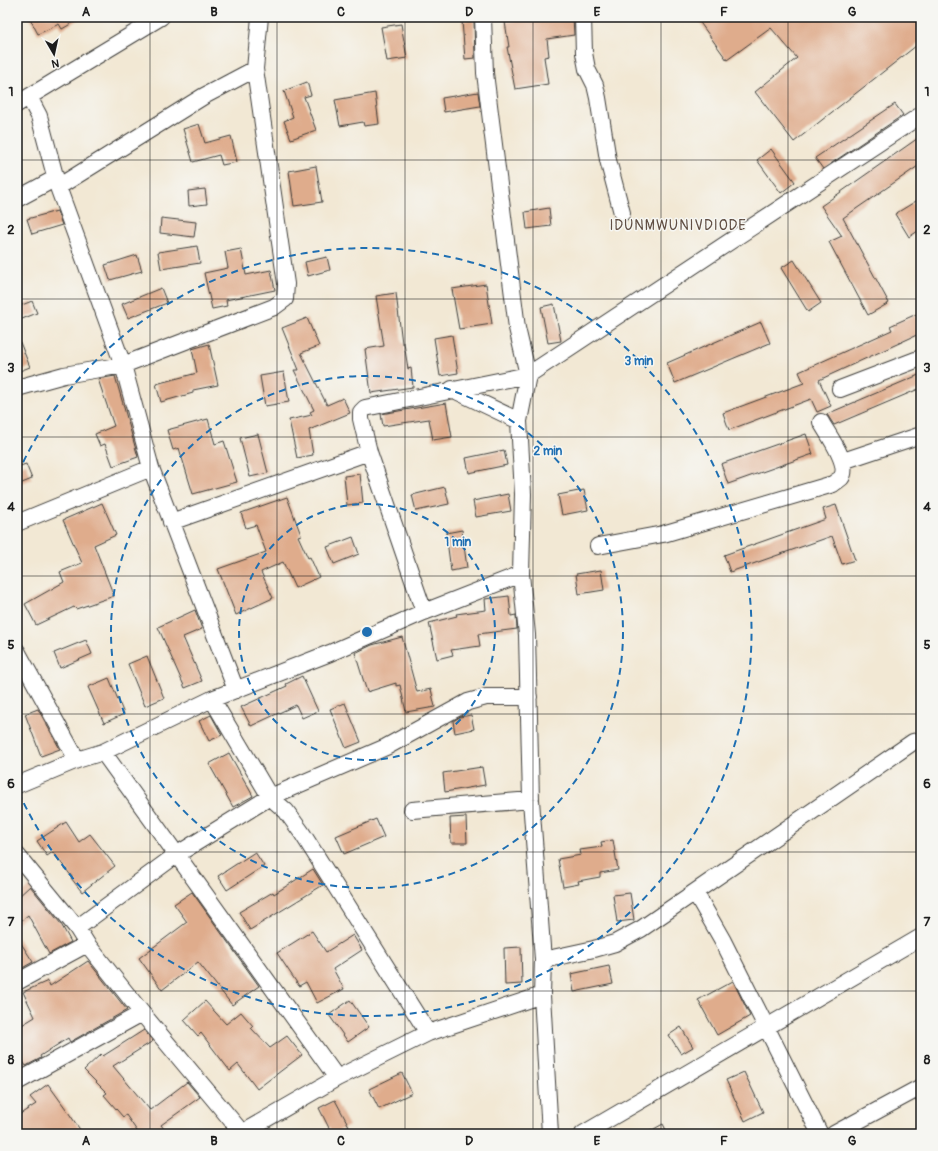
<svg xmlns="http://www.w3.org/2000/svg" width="938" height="1151" viewBox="0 0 938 1151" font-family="Pangolin,sans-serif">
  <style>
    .building { fill: #dfac8c }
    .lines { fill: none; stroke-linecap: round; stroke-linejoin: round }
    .minor-casing { stroke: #3c3b38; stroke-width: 18 }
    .minor { stroke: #fff; stroke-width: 16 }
    .grid { fill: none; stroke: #1c1c1c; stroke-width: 1; stroke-opacity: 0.55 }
    .ring { fill: none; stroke: #1f6fb2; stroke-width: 2; stroke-dasharray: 7 5 }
    .labels { text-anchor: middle; stroke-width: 3; stroke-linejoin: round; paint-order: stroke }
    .quarter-label { font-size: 14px; letter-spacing: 1px; fill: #604e43; stroke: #f6f6f2 }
    .centre { fill: #1f6fb2; stroke: #f6f6f2; stroke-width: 2 }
    .ring-label { font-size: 12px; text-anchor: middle; font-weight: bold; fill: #1f6fb2; stroke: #f6f6f2; stroke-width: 3; stroke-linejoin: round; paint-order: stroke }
    .neatline { fill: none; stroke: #1c1c1c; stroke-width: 1.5 }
    .grid-label { font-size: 13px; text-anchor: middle; font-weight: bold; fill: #1c1c1c }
  </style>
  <rect width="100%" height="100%" fill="#f6f6f2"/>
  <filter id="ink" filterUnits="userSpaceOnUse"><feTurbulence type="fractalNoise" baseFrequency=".025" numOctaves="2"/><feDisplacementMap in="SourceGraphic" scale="8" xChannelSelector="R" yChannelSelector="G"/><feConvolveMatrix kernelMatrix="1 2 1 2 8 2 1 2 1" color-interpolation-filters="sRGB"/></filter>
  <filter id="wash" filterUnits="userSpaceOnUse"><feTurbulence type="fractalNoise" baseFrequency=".012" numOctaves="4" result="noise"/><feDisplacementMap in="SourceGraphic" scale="16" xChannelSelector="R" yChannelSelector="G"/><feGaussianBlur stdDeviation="0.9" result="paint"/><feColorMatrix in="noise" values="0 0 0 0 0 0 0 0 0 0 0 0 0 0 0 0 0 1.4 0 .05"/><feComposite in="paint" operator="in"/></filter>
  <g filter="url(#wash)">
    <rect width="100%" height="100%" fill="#f2e8d4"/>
    <g id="blocks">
      <path class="building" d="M29,17H83L62,29L59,24L38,34Z
        M542,17H573L574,35L547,39L549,56L544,57L548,84L515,89L507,47H509L505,22Z
        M696,17H921V42L794,142L755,92L797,58L771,28L727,60Z
        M474,19L475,58L465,59L462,21Z
        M401,24L407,58L387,61L381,27Z
        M307,82L311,95L304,97L316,130L291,139L284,121L293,117L284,91Z
        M478,92L480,106L444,112L442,98Z
        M375,93L379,124L364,126L363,122L340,126L335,100Z
        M895,104L903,115L823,169L815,158Z
        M199,124L205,143L231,136L237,162L222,165L219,155L193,162L183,129Z
        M921,136V164L843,218L889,303L868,315L829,242L842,236L821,206Z
        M771,149L795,182L781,193L757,160Z
        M316,166L322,202L294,206L289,171Z
        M205,189L207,204L189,206L188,191Z
        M921,198V229L909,237L895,214Z
        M549,208L551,226L527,229L525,212Z
        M57,211L62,225L32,234L27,219Z
        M161,218L196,222L194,237L160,233Z
        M197,246L200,263L161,269L158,252Z
        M241,249L246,275L271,270L275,290L226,300L227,306L212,309L204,273L228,268L225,252Z
        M137,255L142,271L110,280L105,265Z
        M327,257L330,270L308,276L305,262Z
        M794,260L821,303L808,312L781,268Z
        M486,284L492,324L459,329L452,289Z
        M161,288L167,303L128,318L122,304Z
        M396,293L402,343H404L408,369L411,368L413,387L371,393L365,349L384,346L376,296Z
        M32,301L37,313L17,321V307Z
        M554,304L561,341L548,343L541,307Z
        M921,312V333L819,380L831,406L817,412L811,399L729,430L723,413L804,383L799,372L892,330L890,326Z
        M307,318L319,346L301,353L327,405L343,398L350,413L309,430L313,455L297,458L289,420L312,415L310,412L314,410L294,370H299L282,328Z
        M761,322L770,343L675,383L667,363Z
        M17,335L30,367L17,372Z
        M452,335L458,373L440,376L434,338Z
        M209,344L218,385L193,390V393L161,402L156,384L197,373L192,349Z
        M284,372L289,402L265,406L260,376Z
        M921,374V388L834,425L828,416L827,414Z
        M115,376L138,457L113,466L105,444L100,446L95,434L114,426L98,379Z
        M446,403L452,437L433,440L429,419L383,426L381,414Z
        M208,419L215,444L224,441L237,482L193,494L179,448L173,450L167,430Z
        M258,434L268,473L250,477L240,438Z
        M806,434L813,454L728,484L721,464Z
        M504,450L507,465L469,473L466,458Z
        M26,464L32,479L17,485V467Z
        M360,474L363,503L347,505L344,476Z
        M445,487L449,504L416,511L412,495Z
        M584,490L588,510L562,515L558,495Z
        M508,494L511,511L476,517L473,501Z
        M287,497L301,535L298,536L308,558L310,557L319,577L295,588L283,562L261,572L273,598L236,615L218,569L266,552L256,525L246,528L241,513Z
        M102,503L116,535L94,545L114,596L76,609L74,607L36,625L25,604L64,582L60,572L82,563L63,520Z
        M836,505L855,560L842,564L832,536L730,572L724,555L826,519L823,509Z
        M462,530L467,568L451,571L446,533Z
        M353,537L359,554L334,564L327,547Z
        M601,570L604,590L579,594L576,574Z
        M509,596L511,616L516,615L517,629L478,634L480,646L451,650L453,655L437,659L429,623L457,616L456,614L486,610L485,599Z
        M195,610L202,629L183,637L202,681L185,688L158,627Z
        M402,637L417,692L431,689L435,707L406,712L400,685L396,686V683L367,692L355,653L372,645Z
        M86,640L92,654L60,668L54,653Z
        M147,656L164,698L145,706L128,664Z
        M302,676L318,711L302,718L296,705L251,726L241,707L287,686L286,684Z
        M109,678L124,714L104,723L88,687Z
        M345,703L361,742L346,748L330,709Z
        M38,709L60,749L41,756L25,714Z
        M211,715L222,735L209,741L199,721Z
        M471,715L474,729L455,733L453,721L460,717Z
        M229,753L253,796L233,807L209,764Z
        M482,767L485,785L445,792L443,773Z
        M466,817L467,843H451L450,818Z
        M376,819L384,837L344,854L336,836Z
        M66,822L79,842L90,834L115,866L82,892L71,878L72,877L53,852L47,856L37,841Z
        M613,840L618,870L600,873V877L578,881L579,884L563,887L558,859L581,855L580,850L602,847L601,842Z
        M255,852L264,866L227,890L218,876Z
        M313,869L323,885L250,930L239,912L273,892L274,894Z
        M30,886L61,924L71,942L49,954L28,915L17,924V898Z
        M192,892L259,986L232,1005L198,962L162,990L139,958L187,922L174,904Z
        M630,893L634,920L617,922L613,895Z
        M312,931L326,952L353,935L362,950L333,969L344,989L317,1003L306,982L299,986L277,953Z
        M17,937L33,962L17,971Z
        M521,947L522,984L505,985L504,948Z
        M88,961L127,1010L70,1042L68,1038L40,1056L41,1058L26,1066L17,1053V1028L35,1017L23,992L48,981L50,986Z
        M609,966L613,984L574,992L571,974Z
        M733,981L750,1016L717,1035L698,1000Z
        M350,1000L369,1027L348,1042L329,1015Z
        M205,1001L226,1024L241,1012L253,1026L251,1028L270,1048L287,1036L302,1055L257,1089L238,1064L230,1071L201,1033L198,1036L184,1020Z
        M681,1027L693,1047L681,1054L669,1035Z
        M144,1030L153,1041L113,1066L150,1110L187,1082L200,1097L161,1125L164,1129L157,1134H139L126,1115L123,1117L104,1095L107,1093L84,1070L101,1054L103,1056Z
        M744,1072L763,1112L745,1121L726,1080Z
        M402,1073L412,1093L379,1109L369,1089Z
        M48,1084L66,1109L83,1134H17V1116L36,1104L30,1097Z
        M335,1100L349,1126L332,1134L319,1108Z
        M663,1124L668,1134H645Z"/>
    </g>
  </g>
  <g filter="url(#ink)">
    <use href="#blocks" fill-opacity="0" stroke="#3c3b38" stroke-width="1"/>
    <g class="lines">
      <g class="minor-casing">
        <path id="minor" d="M483,17L485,73L517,328L528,375L519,421L523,494L521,574L527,635L531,800L543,960L542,995L550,1134
          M583,17L584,53L587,69L595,85L598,98L608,160L622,213
          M29,97L39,116L58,187L123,365L151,468L236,690
          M17,104L161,17
          M58,187L204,96L255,69
          M17,199L56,178
          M17,388L64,375L123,365L274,307L285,299L286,284L255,69L260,17
          M452,389L519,421
          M840,389L921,358
          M843,461L921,435
          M171,522L369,452
          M17,523L151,468
          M598,546L663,534L833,484C835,482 839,480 841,478C851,465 828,435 821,422
          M424,612L369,452L361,419V412L365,408L528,375L921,115
          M17,651L77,760
          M212,699L270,797L286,811L302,833L428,1033
          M103,752L337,1078
          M17,785L77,760L103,752L212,699L330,653L424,612L521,574
          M412,810L531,800
          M17,855L77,928L87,944L142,1013L243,1134
          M695,892L723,941L820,1134
          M77,928L176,855L270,797L386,747L468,702L486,697H529
          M543,960L594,949L615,943L641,929L913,742L921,740
          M17,982L87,944
          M17,1082L142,1013
          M240,1134L337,1078L428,1033L542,995
          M583,1134L921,937
          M834,1134L921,1087"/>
      </g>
      <use href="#minor" class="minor"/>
    </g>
  </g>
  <path class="grid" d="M150,17V1134M277,17V1134M405,17V1134M533,17V1134M661,17V1134M788,17V1134M17,160H921M17,299H921M17,437H921M17,576H921M17,714H921M17,852H921M17,991H921"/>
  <g class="ring">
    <circle cx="367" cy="632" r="128"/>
    <circle cx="367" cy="632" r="256"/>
    <path d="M18 473A384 384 0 1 1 18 791"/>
  </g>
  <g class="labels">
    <g class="quarter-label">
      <text x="678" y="230">IDUNMWUNIVDIODE</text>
    </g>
  </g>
  <circle cx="367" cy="632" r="6" class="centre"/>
  <g class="ring-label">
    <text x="639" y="365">3 min</text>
    <text x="548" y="455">2 min</text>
    <text x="458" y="546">1 min</text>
  </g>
  <rect width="938" height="1151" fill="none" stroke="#f6f6f2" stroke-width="44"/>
  <g transform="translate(54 54) rotate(171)" stroke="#f6f6f2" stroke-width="3" paint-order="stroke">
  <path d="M0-3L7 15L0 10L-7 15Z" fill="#1c1c1c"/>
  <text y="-6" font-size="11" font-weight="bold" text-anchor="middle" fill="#1c1c1c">N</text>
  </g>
  <rect x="22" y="22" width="894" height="1107" class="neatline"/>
  <g class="grid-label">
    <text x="86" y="16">A</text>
    <text x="214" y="16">B</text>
    <text x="341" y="16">C</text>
    <text x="469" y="16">D</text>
    <text x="597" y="16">E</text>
    <text x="724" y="16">F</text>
    <text x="852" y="16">G</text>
    <text x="11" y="96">1</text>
    <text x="927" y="96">1</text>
    <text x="11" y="234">2</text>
    <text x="927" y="234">2</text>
    <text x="11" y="372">3</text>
    <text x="927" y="372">3</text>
    <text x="11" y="511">4</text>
    <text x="927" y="511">4</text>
    <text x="11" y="649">5</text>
    <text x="927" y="649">5</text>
    <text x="11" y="788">6</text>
    <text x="927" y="788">6</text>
    <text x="11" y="926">7</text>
    <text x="927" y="926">7</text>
    <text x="11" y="1064">8</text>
    <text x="927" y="1064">8</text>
    <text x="86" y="1145">A</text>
    <text x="214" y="1145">B</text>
    <text x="341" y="1145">C</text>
    <text x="469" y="1145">D</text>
    <text x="597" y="1145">E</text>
    <text x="724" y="1145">F</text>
    <text x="852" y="1145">G</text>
  </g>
</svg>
